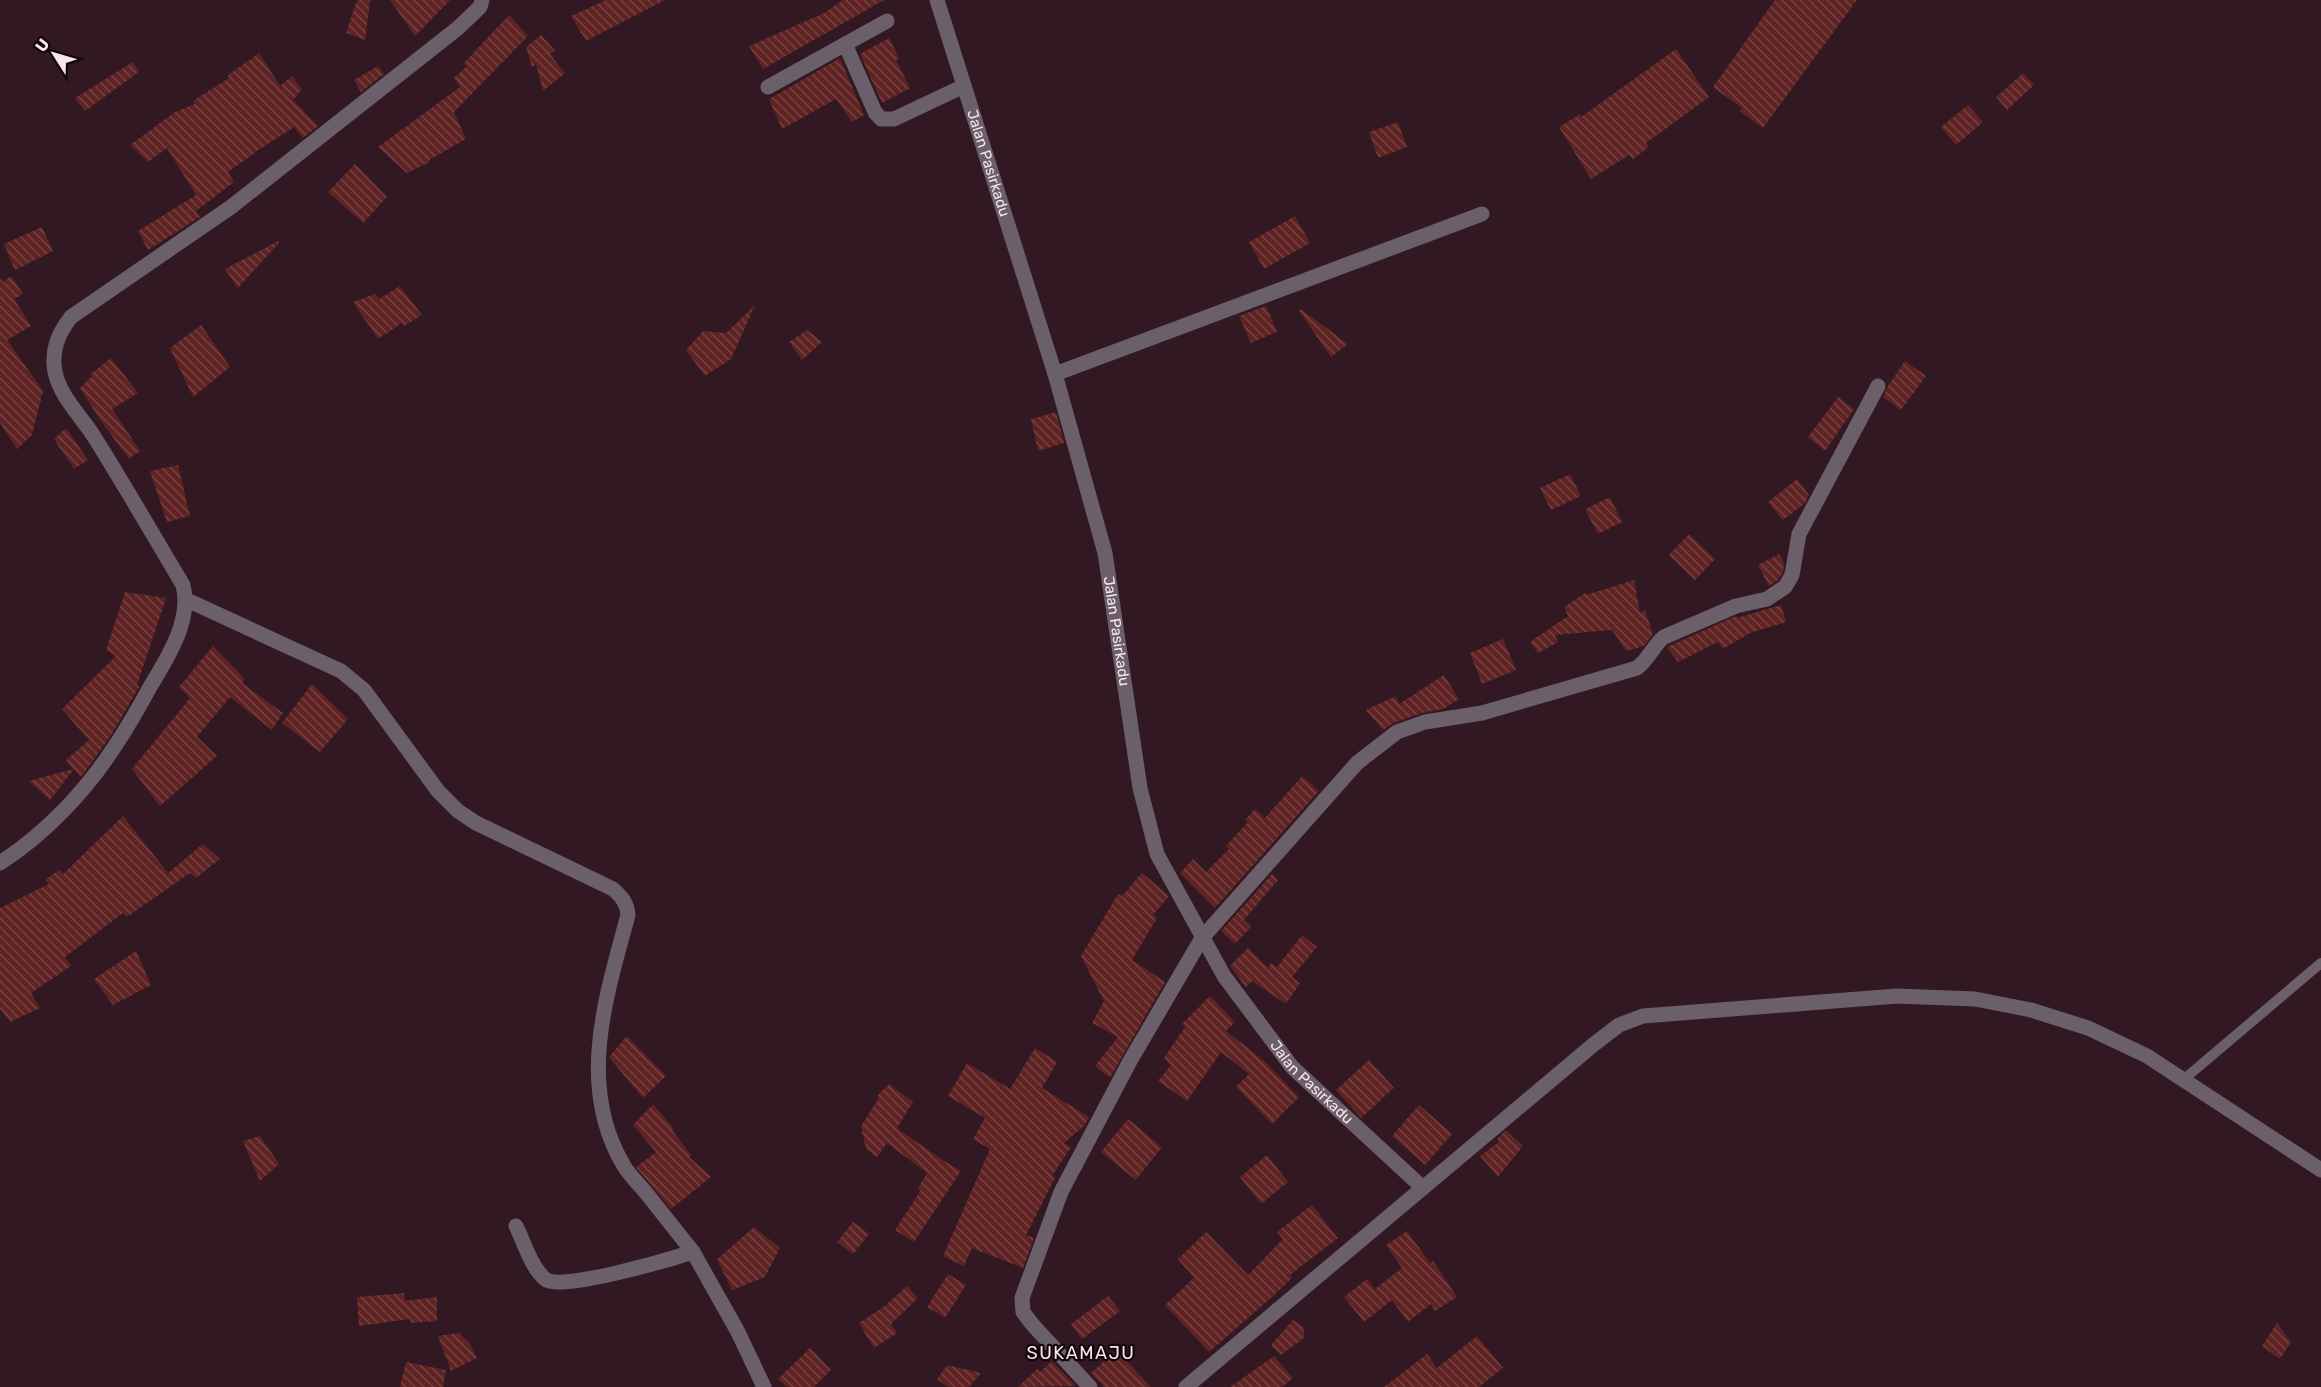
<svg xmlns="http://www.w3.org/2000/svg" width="2321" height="1387" viewBox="0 0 2321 1387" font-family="Rubik,sans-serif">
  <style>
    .building { fill: url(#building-back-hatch) }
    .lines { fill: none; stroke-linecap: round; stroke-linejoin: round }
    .service { stroke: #6b6069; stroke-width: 10 }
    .minor { stroke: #6b6069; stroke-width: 15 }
    .labels { text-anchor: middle; stroke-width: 4.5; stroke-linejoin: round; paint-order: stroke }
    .street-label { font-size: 15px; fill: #f8e6eb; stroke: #12070b }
    .quarter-label { font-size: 18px; letter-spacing: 1.5px; fill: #f8e6eb; stroke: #12070b }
  </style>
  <defs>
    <pattern id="building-back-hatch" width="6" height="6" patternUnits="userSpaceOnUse" patternTransform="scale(1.5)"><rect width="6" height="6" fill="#5e2322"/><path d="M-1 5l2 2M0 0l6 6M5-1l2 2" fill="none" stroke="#764342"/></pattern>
  </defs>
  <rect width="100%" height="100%" fill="#321822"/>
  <path class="building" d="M357,0H370L365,40L346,33Z
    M390,0H450L415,36Z
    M606,0H665L586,41L571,16Z
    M843,0H884L763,69L749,46L824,13Z
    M1775,0H1857L1763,128L1740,111L1742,108L1713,87Z
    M509,15L528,36L454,112L466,139L429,160L430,162L407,173L378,147L460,87L454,78L467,66L464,63Z
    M541,35L555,51L550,54L565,73L543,91L536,64L532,67L526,47Z
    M889,38L899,58L896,60L910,88L882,103L860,54Z
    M1676,49L1709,97L1646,143L1649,147L1633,159L1629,155L1591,179L1559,127L1580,114L1581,117Z
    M259,53L280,86L292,76L302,89L293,100L318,126L303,138L294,127L260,149L228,172L234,182L196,211L200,217L148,250L138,231L196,195L167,148L148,162L130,145L175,112L195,104L193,101L229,78L228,75Z
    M840,58L864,115L852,122L836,99L782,129L769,99Z
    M133,62L139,72L85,111L75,98Z
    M378,66L384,74L361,92L354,80Z
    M2023,73L2034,85L2007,110L1996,97Z
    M1968,105L1983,122L1956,145L1941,127Z
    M1398,122L1407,147L1378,158L1369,132Z
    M355,164L387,197L363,223L328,192Z
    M1295,216L1310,243L1264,269L1249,242Z
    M42,227L53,251L15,270L4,244Z
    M278,241L279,243L238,288L225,269Z
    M11,276L23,294L14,299L31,326L7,340L43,391L32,435L17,449L0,423V278L3,282Z
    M400,286L422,315L404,326L402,323L378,339L353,302L375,294L379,299Z
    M755,305L731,359L705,376L686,350L703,331L726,333Z
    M1266,306L1277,332L1251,343L1239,316Z
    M1301,309L1348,344L1331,357L1299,311Z
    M201,325L230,367L193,397L170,348Z
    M807,330L822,342L802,360L789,342Z
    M111,358L138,393L112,409L140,451L129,459L99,418L80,388L92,376L91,374Z
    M1905,361L1926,376L1901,410L1883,397L1888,386Z
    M1838,397L1854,409L1825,451L1808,437Z
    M1056,412L1064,443L1038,451L1031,419Z
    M66,428L88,460L74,469L54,439Z
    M178,465L190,516L167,522L150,471Z
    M1570,474L1581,496L1551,510L1540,488Z
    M1797,479L1809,495L1805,503L1783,520L1768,502Z
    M1610,497L1622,522L1598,534L1585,509Z
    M1689,534L1715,559L1695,580L1669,555Z
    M1779,554L1784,563L1783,572L1778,580L1769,586L1758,565Z
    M1634,580L1640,613L1645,610L1653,634L1644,646L1626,651L1612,630L1555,635L1558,642L1538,653L1530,642L1568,616L1564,607L1585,593L1586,595Z
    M125,592L166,598L137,685L139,687L112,734L84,773L80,777L74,769L50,800L29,781L73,769L66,760L89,740L62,709L116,656L106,650Z
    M1781,605L1786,622L1750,633L1723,649L1718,642L1678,662L1667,647L1736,616L1737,618Z
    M1503,639L1516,670L1482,684L1470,653Z
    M213,646L245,679L242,683L283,713L272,730L230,697L197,737L217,756L160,806L132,769L190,698L179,687Z
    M1444,675L1459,699L1443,709L1422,713L1393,723L1383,730L1366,710L1396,696L1399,704Z
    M312,684L348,719L320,752L282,723Z
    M1302,776L1319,791L1215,908L1180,873L1193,859L1206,872L1229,849L1226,846L1248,822L1245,820L1255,809L1265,818Z
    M123,816L168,873L203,844L220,859L196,878L190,873L127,917L123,913L65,957L71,966L31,993L40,1008L10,1022L0,1009V908L49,884L45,880L59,870L63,874Z
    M1142,873L1169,896L1153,915L1157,918L1132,960L1165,982L1110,1078L1095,1066L1118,1037L1092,1023L1104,1001L1081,956L1118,894L1122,896Z
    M1272,874L1278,880L1244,920L1251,927L1235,944L1221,931Z
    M1302,935L1317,947L1292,977L1300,983L1286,1004L1252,981L1246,987L1230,966L1248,948L1268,968L1271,963L1277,967Z
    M136,951L151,985L113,1005L94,979Z
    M1210,996L1235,1022L1226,1031L1263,1060L1299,1097L1272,1124L1236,1087L1249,1074L1221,1052L1187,1101L1158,1081L1171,1065L1164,1058L1185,1027L1182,1024Z
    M627,1036L666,1076L643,1098L609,1057Z
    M1035,1048L1057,1062L1042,1088L1089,1117L1085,1125L1064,1143L1071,1147L1052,1176L1055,1178L1026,1235L1034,1238L1023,1268L972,1248L964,1266L943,1256L990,1149L973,1139L985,1118L948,1096L967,1063L1010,1089Z
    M1369,1060L1394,1088L1361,1118L1336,1090Z
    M889,1084L913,1102L897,1128L938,1157L961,1171L914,1242L895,1230L921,1190L918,1188L927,1173L887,1143L877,1157L866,1149L861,1126L879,1098L877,1096Z
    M653,1104L674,1129L672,1130L691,1155L689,1157L711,1177L671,1209L636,1167L656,1152L633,1125Z
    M1419,1105L1452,1134L1425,1165L1392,1136Z
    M1128,1119L1162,1147L1136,1180L1101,1152Z
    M1506,1130L1523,1146L1498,1177L1480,1156L1499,1142L1497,1139Z
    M260,1136L279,1164L260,1181L243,1141Z
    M1267,1155L1288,1182L1261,1204L1240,1177Z
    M1312,1205L1338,1238L1290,1275L1292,1278L1272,1297L1209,1352L1165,1305L1194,1278L1178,1259L1206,1232L1248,1275L1283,1239L1277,1232Z
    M853,1222L869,1234L853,1254L837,1242Z
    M754,1227L780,1248L765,1277L732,1290L717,1259Z
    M1407,1231L1430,1263L1433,1261L1457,1297L1435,1311L1431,1304L1408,1322L1392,1300L1364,1322L1344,1297L1367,1279L1375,1289L1402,1268L1386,1245Z
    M948,1274L966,1285L945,1318L927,1307Z
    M907,1286L918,1298L891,1324L897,1333L874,1348L859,1323L885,1306Z
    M404,1293L405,1301L437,1297V1321L411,1323L410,1319L359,1326L357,1297Z
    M1108,1296L1120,1311L1082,1339L1071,1324Z
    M1293,1320L1303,1327L1305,1337L1281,1355L1271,1345Z
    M2277,1323L2291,1342L2280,1359L2262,1346Z
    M459,1333L470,1344L477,1358L451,1371L438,1336Z
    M1477,1336L1503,1368L1479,1387H1384L1427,1354L1437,1368Z
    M810,1348L831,1370L814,1387H787L778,1379Z
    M1116,1350L1151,1387H1104L1091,1373Z
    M1274,1356L1293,1378L1282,1387H1230Z
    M1052,1361L1076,1386L1018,1387L1037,1369L1040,1372Z
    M406,1362L446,1370L443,1387H400Z
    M947,1365L981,1373L969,1387H948L937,1379Z"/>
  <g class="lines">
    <path class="service" d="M2183,1080L2321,963"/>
    <g class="minor">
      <path id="s1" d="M937,0L1055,374L1105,553L1140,788L1157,854L1224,976L1292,1067L1423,1188"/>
      <path d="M845,44L875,112L881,119H894L964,86"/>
      <path d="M768,87L887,21"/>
      <path d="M1055,374L1482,214"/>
      <path d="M187,600L341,671L364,690L438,791L458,811L476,823L613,889C622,897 627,903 628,915C606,997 576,1086 624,1166C630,1176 640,1185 647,1194C663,1214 678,1233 693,1252"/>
      <path d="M0,863C45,834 86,791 115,746C128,727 139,707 150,687C168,657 192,620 183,585C153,535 124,484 93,435C80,415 60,396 55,372C51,350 58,334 71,317L231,207L458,28L480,7L482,0"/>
      <path d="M516,1226C524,1242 531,1267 545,1279C560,1292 671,1259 693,1252L738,1332L764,1387"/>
      <path d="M1090,1387L1032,1324L1023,1312L1022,1298L1061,1192L1130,1061L1202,938L1357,763L1397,732L1425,722L1482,713L1637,668C1649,659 1655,643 1664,637L1736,606L1767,599L1785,587L1792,575L1799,534L1878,386"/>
      <path d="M1186,1387L1593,1045L1619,1025L1643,1016L1897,996L1975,999L2031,1010L2088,1028L2147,1056L2321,1170"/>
    </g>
  </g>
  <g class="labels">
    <g class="street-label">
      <text dy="5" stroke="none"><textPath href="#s1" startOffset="171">Jalan Pasirkadu</textPath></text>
      <text dy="5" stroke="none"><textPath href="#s1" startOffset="657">Jalan Pasirkadu</textPath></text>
      <text dy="5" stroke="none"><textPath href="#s1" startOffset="1161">Jalan Pasirkadu</textPath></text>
    </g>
    <g class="quarter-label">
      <text x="1081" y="1359">SUKAMAJU</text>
    </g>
  </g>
  <g transform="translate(54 54) rotate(307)" stroke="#12070b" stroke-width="4.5" paint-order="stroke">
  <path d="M0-4.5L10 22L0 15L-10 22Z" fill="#f8e6eb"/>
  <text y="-9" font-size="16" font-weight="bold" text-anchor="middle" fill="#f8e6eb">U</text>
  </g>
</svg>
